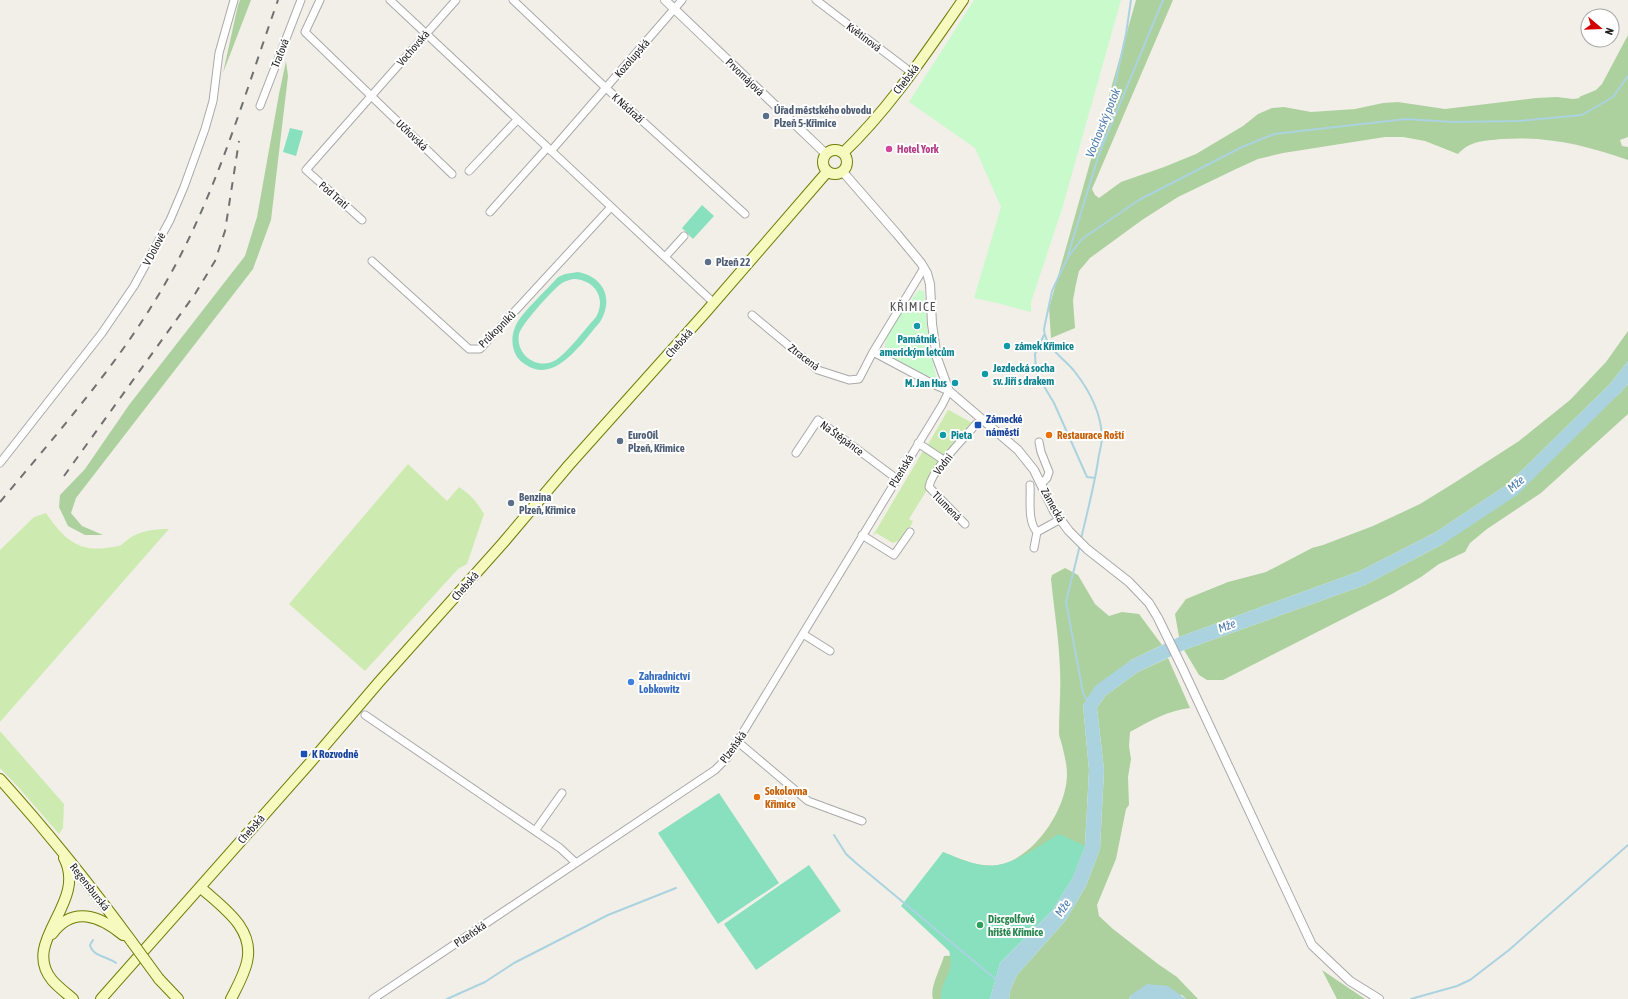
<svg xmlns="http://www.w3.org/2000/svg" width="1628" height="999" viewBox="0 0 1628 999" font-family="'Asap Condensed',sans-serif">
  <style>
    .grass { fill: #cdebb0 }
    .forest { fill: #add19e }
    .park { fill: #c8facc }
    .pitch { fill: #88e0be; fill-rule: evenodd }
    .water { fill: #aad3df }
    .lines { fill: none; stroke-linecap: round; stroke-linejoin: round }
    .stream { stroke: #aad3df; stroke-width: 2 }
    .minor-casing { stroke: #a9a9a9; stroke-width: 9 }
    .tertiary-casing { stroke: #a9a9a9; stroke-width: 10 }
    .secondary-casing { stroke: #707d05; stroke-width: 12 }
    .minor { stroke: #fff; stroke-width: 7 }
    .tertiary { stroke: #fff; stroke-width: 8 }
    .secondary { stroke: #f7fabf; stroke-width: 10 }
    .rail { stroke: #707070; stroke-width: 2; stroke-dasharray: 8 8; stroke-linecap: butt }
    .secondary-bridge-casing { stroke: #707d05; stroke-width: 12; stroke-linecap: butt }
    .secondary-bridge { stroke: #f7fabf; stroke-width: 10 }
    .service-dot { fill: #5c6f8a; stroke: #fff; stroke-width: 1.5 }
    .hotel-dot { fill: #d1479c; stroke: #fff; stroke-width: 1.5 }
    .culture-dot { fill: #0f9aa8; stroke: #fff; stroke-width: 1.5 }
    .transit-dot { fill: #1a4fb4; stroke: #fff; stroke-width: 1.5 }
    .food-dot { fill: #e8710a; stroke: #fff; stroke-width: 1.5 }
    .shop-dot { fill: #3f7fe0; stroke: #fff; stroke-width: 1.5 }
    .leisure-dot { fill: #2e9e5b; stroke: #fff; stroke-width: 1.5 }
    .labels { text-anchor: middle; stroke-width: 4; stroke-linejoin: round; paint-order: stroke }
    .street-label { font-size: 11px; fill: #222; stroke: #fff }
    .service-label { font-size: 11px; font-weight: bold; fill: #4e5e75; stroke: #fff; text-anchor: start }
    .hotel-label { font-size: 11px; font-weight: bold; fill: #b23c85; stroke: #fff; text-anchor: start }
    .culture-label { font-size: 11px; font-weight: bold; fill: #0d838f; stroke: #fff; text-anchor: start }
    .transit-label { font-size: 11px; font-weight: bold; fill: #164399; stroke: #fff; text-anchor: start }
    .food-label { font-size: 11px; font-weight: bold; fill: #c56008; stroke: #fff; text-anchor: start }
    .shop-label { font-size: 11px; font-weight: bold; fill: #366cbe; stroke: #fff; text-anchor: start }
    .leisure-label { font-size: 11px; font-weight: bold; fill: #27864d; stroke: #fff; text-anchor: start }
    .water-label { font-size: 12px; font-style: italic; fill: #4a7aab; stroke: #fff }
    .quarter-label { font-size: 13px; letter-spacing: 1px; fill: #555; stroke: #fff }
  </style>
  <rect width="100%" height="100%" fill="#f2efe9"/>
  <path class="grass" d="M948,410H949L974,424L944,456L927,446Z
    M923,451L938,459L939,462L927,490L909,519L913,521L905,538L893,543L876,533L872,537Z
    M408,464L447,501L459,487C471,495 477,502 484,514L467,564L458,569L365,671L289,604Z
    M46,513C62,536 76,552 106,548C110,547 117,547 121,545C125,542 129,538 133,536C144,530 157,529 169,529L0,722V550L34,517Z
    M0,731L64,804L63,828L59,834L19,788L0,768Z"/>
  <path class="forest" d="M240,0H251L223,73L238,5Z
    M1136,0H1173L1092,189L1095,195L1099,198L1121,182L1164,167L1196,154L1243,126L1258,114L1272,108L1284,107L1311,112L1355,109L1383,103L1398,102L1445,109L1536,98L1557,97L1573,99L1580,98L1579,97L1596,90L1602,84L1628,35V137L1620,140L1622,146L1628,147V160C1585,145 1548,136 1502,139C1484,141 1471,140 1458,154L1425,141L1403,137H1385L1283,153L1258,159L1236,169L1178,197L1142,220L1090,258L1079,271L1076,284L1073,300L1075,328L1051,338L1049,308Z
    M286,61L288,76L271,220L253,269L76,498L71,513L82,526L103,535H85L68,526L59,507L60,495L85,469L129,405L245,256L257,217L279,94Z
    M1628,331V361L1610,384L1508,484L1436,532L1360,571L1179,637L1175,614L1186,599L1228,582L1266,572L1312,548L1323,545L1373,526L1420,504L1454,483L1519,441L1570,400L1606,362Z
    M1628,384V414L1541,493L1487,529L1470,543L1465,552L1439,564L1421,577L1392,594L1223,680H1207L1199,675L1184,650L1365,585L1443,544L1620,393Z
    M1065,568L1078,575L1095,604L1109,616L1122,612L1139,614L1162,645L1131,660L1083,705L1089,770L1085,846L1072,879L936,926L943,852C961,859 979,868 998,865C1034,859 1067,809 1067,774C1067,764 1064,754 1062,745C1061,741 1059,737 1059,733C1059,712 1061,691 1060,669C1059,639 1054,609 1051,579L1052,575Z
    M1168,658L1190,708C1169,710 1148,722 1130,732L1129,746L1131,759L1128,777L1129,805L1126,809L1116,859L1097,905L1099,916L1113,929L1158,964L1177,977L1198,999H1186L1182,995H1131L1129,999H1009L1010,991L1017,975L1066,920L1086,886L1100,849L1104,770L1097,708L1105,696L1138,672Z
    M959,955L990,999H933C929,989 941,967 944,956Z
    M1322,970L1365,999H1337Z"/>
  <path class="park" d="M974,0H1121L1062,209L1031,302V312L997,303L974,298L1001,207L975,148L909,102Z
    M919,290L924,291L928,337L937,382L891,358C889,356 887,355 886,353C879,337 910,302 919,290Z"/>
  <path class="pitch" d="M290,128L303,131L296,156L283,152Z
    M702,205L714,216L693,239L682,228Z
    M578,272C604,277 614,299 600,322C584,340 561,376 535,369C528,367 522,363 517,357C511,347 511,335 516,325C522,312 548,289 558,277L565,274ZM573,279C594,279 607,298 596,317C586,328 568,352 556,360C538,371 515,355 519,334C521,325 553,289 562,283C565,281 569,280 573,279Z
    M719,793L779,883L718,924L658,833Z
    M1059,834L1085,846L1072,879L1052,911L1000,963L990,999H941C940,980 956,971 949,951L901,906L943,852C955,857 968,863 981,865C1009,870 1036,847 1059,834Z
    M809,865L841,911L756,970L724,924Z"/>
  <path class="water" d="M1628,361V384L1620,393L1517,495L1443,544L1365,585L1184,650L1138,672L1105,696L1097,708L1104,770L1100,849L1086,886L1066,920L1017,975L1010,991L1009,999H990L1000,963L1052,911L1072,879L1085,846L1089,770L1083,705L1095,686L1131,660L1179,637L1360,571L1436,532L1508,484L1610,384Z
    M1147,984L1168,986L1186,999H1129L1131,995Z"/>
  <g class="lines">
    <path class="stream" d="M1101,148L1126,34L1131,0
      M1068,255L1099,154L1163,0
      M1044,335L1035,354L1036,373L1054,403L1087,477L1095,478
      M1081,539C1087,513 1094,487 1098,461C1099,453 1102,444 1102,437C1101,413 1089,390 1075,372C1064,358 1045,348 1044,329L1052,291L1068,257L1082,239L1139,200L1242,147L1274,134L1406,119L1452,122L1520,121L1582,115L1613,97L1628,76
      M1080,545L1066,602L1083,693L1087,701
      M834,835L846,854L856,863L993,977L996,981
      M93,940L90,945C93,957 107,956 116,963
      M447,999L485,982L514,963L608,915L676,888
      M1411,999L1457,986L1470,980L1509,950L1628,845"/>
    <g class="minor-casing">
      <path id="minor" d="M320,0L305,32L452,174
        M390,0L714,303
        M513,0L606,88L745,214
        M816,0L912,73
        M260,106L301,0
        M551,151L682,0
        M469,171L517,120
        M490,212L547,148
        M362,220L306,170L456,0
        M665,257L684,236
        M372,261L469,349H480L611,207
        M752,315L818,370L849,380L859,379L873,352L924,268
        M1039,442L1041,452L1049,472L1047,478L1041,484
        M918,443L945,461
        M796,453L818,420L897,479
        M0,463L102,333L134,286L170,220L184,187L205,129L213,101L219,53L234,0
        M1030,485C1031,499 1027,521 1037,532
        M965,524L929,487C932,469 964,439 976,424
        M1037,532L1059,520
        M862,535L894,555L910,532
        M1034,548L1037,532
        M803,634L830,651
        M365,715L560,848L576,863
        M738,742L808,801L862,821
        M535,831L562,793
        M373,999L715,770L728,757L942,405L949,391L935,385L873,352"/>
    </g>
    <g class="tertiary-casing">
      <path id="tertiary" d="M665,0L826,154
        M843,172L897,234L921,263L927,273L930,284L932,324L937,358L949,391L1018,450L1034,470L1054,511L1069,531L1087,549L1129,582L1149,603L1158,618L1182,667L1312,945L1350,981L1379,999"/>
    </g>
    <g class="secondary-casing">
      <path id="secondary" d="M823 162a12 12 0 1 1 24 0a12 12 0 1 1-24 0Z
        M843,153C890,108 926,53 963,0
        M0,779C47,831 91,886 132,942
        M64,858C88,903 20,941 52,980C58,987 66,993 73,999
        M200,887C222,907 255,928 247,962C244,975 237,987 231,999
        M52,934C73,905 100,916 123,935
        M159,979L178,999
        M101,999L309,764L379,682L503,543L569,465L705,313L827,172"/>
    </g>
    <use href="#minor" class="minor"/>
    <use href="#tertiary" class="tertiary"/>
    <use href="#secondary" class="secondary"/>
    <path class="rail" d="M64,476L195,294L215,261L225,231L239,141
      M0,502C60,430 124,358 170,275C218,189 245,93 278,0"/>
    <g class="secondary-bridge-casing">
      <path id="secondary-bridge" d="M132,942L159,979"/>
    </g>
    <use href="#secondary-bridge" class="secondary-bridge"/>
  </g>
  <g class="service-dot">
    <circle cx="766" cy="116" r="4"/>
    <circle cx="708" cy="262" r="4"/>
    <circle cx="620" cy="441" r="4"/>
    <circle cx="511" cy="503" r="4"/>
  </g>
  <circle class="hotel-dot" cx="889" cy="149" r="4"/>
  <g class="culture-dot">
    <circle cx="917" cy="326" r="4"/>
    <circle cx="1007" cy="346" r="4"/>
    <circle cx="985" cy="374" r="4"/>
    <circle cx="955" cy="383" r="4"/>
    <circle cx="943" cy="435" r="4"/>
  </g>
  <g class="transit-dot">
    <rect x="974" y="421" width="8" height="8" rx="2"/>
    <rect x="300" y="750" width="8" height="8" rx="2"/>
  </g>
  <g class="food-dot">
    <circle cx="1049" cy="435" r="4"/>
    <circle cx="757" cy="797" r="4"/>
  </g>
  <circle class="shop-dot" cx="631" cy="682" r="4"/>
  <circle class="leisure-dot" cx="980" cy="925" r="4"/>
  <g class="labels">
    <g class="street-label">
      <text transform="translate(864 37) rotate(37)" y="4">Květinová</text>
      <text transform="translate(413 48) rotate(-49)" y="4">Vochovská</text>
      <text transform="translate(280 53) rotate(-69)" y="4">Traťová</text>
      <text transform="translate(632 58) rotate(-49)" y="4">Kozolupská</text>
      <text transform="translate(745 77) rotate(44)" y="4">Prvomájová</text>
      <text transform="translate(906 79) rotate(-52)" y="4">Chebská</text>
      <text transform="translate(628 108) rotate(42)" y="4">K Nádraží</text>
      <text transform="translate(412 135) rotate(44)" y="4">Učňovská</text>
      <text transform="translate(334 195) rotate(41)" y="4">Pod Tratí</text>
      <text transform="translate(154 249) rotate(-62)" y="4">V Dolově</text>
      <text transform="translate(497 329) rotate(-45)" y="4">Průkopníků</text>
      <text transform="translate(679 343) rotate(-48)" y="4">Chebská</text>
      <text transform="translate(804 357) rotate(37)" y="4">Ztracená</text>
      <text transform="translate(842 438) rotate(36)" y="4">Na Štěpánce</text>
      <text transform="translate(943 464) rotate(-52)" y="4">Vodní</text>
      <text transform="translate(901 471) rotate(-59)" y="4">Plzeňská</text>
      <text transform="translate(1053 505) rotate(61)" y="4">Zámecká</text>
      <text transform="translate(947 506) rotate(45)" y="4">Tlumená</text>
      <text transform="translate(465 586) rotate(-49)" y="4">Chebská</text>
      <text transform="translate(733 747) rotate(-54)" y="4">Plzeňská</text>
      <text transform="translate(251 829) rotate(-49)" y="4">Chebská</text>
      <text transform="translate(90 887) rotate(52)" y="4">Regensburská</text>
      <text transform="translate(470 934) rotate(-34)" y="4">Plzeňská</text>
    </g>
    <g class="service-label">
      <text x="774" y="114">Úřad městského obvodu<tspan x="774" dy="13">Plzeň 5-Křimice</tspan></text>
      <text x="716" y="266">Plzeň 22</text>
      <text x="628" y="439">EuroOil<tspan x="628" dy="13">Plzeň, Křimice</tspan></text>
      <text x="519" y="501">Benzina<tspan x="519" dy="13">Plzeň, Křimice</tspan></text>
    </g>
    <g class="hotel-label">
      <text x="897" y="153">Hotel York</text>
    </g>
    <g class="culture-label">
      <text x="917" y="343" text-anchor="middle">Památník<tspan x="917" dy="13">americkým letcům</tspan></text>
      <text x="1015" y="350">zámek Křimice</text>
      <text x="993" y="372">Jezdecká socha<tspan x="993" dy="13">sv. Jiří s drakem</tspan></text>
      <text x="947" y="387" text-anchor="end">M. Jan Hus</text>
      <text x="951" y="439">Pieta</text>
    </g>
    <g class="transit-label">
      <text x="986" y="423">Zámecké<tspan x="986" dy="13">náměstí</tspan></text>
      <text x="312" y="758">K Rozvodně</text>
    </g>
    <g class="food-label">
      <text x="1057" y="439">Restaurace Roští</text>
      <text x="765" y="795">Sokolovna<tspan x="765" dy="13">Křimice</tspan></text>
    </g>
    <g class="shop-label">
      <text x="639" y="680">Zahradnictví<tspan x="639" dy="13">Lobkowitz</tspan></text>
    </g>
    <g class="leisure-label">
      <text x="988" y="923">Discgolfové<tspan x="988" dy="13">hřiště Křimice</tspan></text>
    </g>
    <g class="water-label">
      <text transform="translate(1103 123) rotate(-68)" y="4">Vochovský potok</text>
      <text transform="translate(1516 484) rotate(-41)" y="4">Mže</text>
      <text transform="translate(1227 626) rotate(-20)" y="4">Mže</text>
      <text transform="translate(1063 908) rotate(-56)" y="4">Mže</text>
    </g>
    <g class="quarter-label">
      <text x="913" y="311">KŘIMICE</text>
    </g>
  </g>
  <g transform="translate(1600 28) rotate(109)"><circle r="19" fill="#ffffff" stroke="#a7a7a7"/>
  <path d="M0-3L7 15L0 10L-7 15Z" fill="#d40000"/>
  <text y="-6" font-size="11" font-weight="bold" text-anchor="middle" fill="#222222">N</text>
  </g>
</svg>
